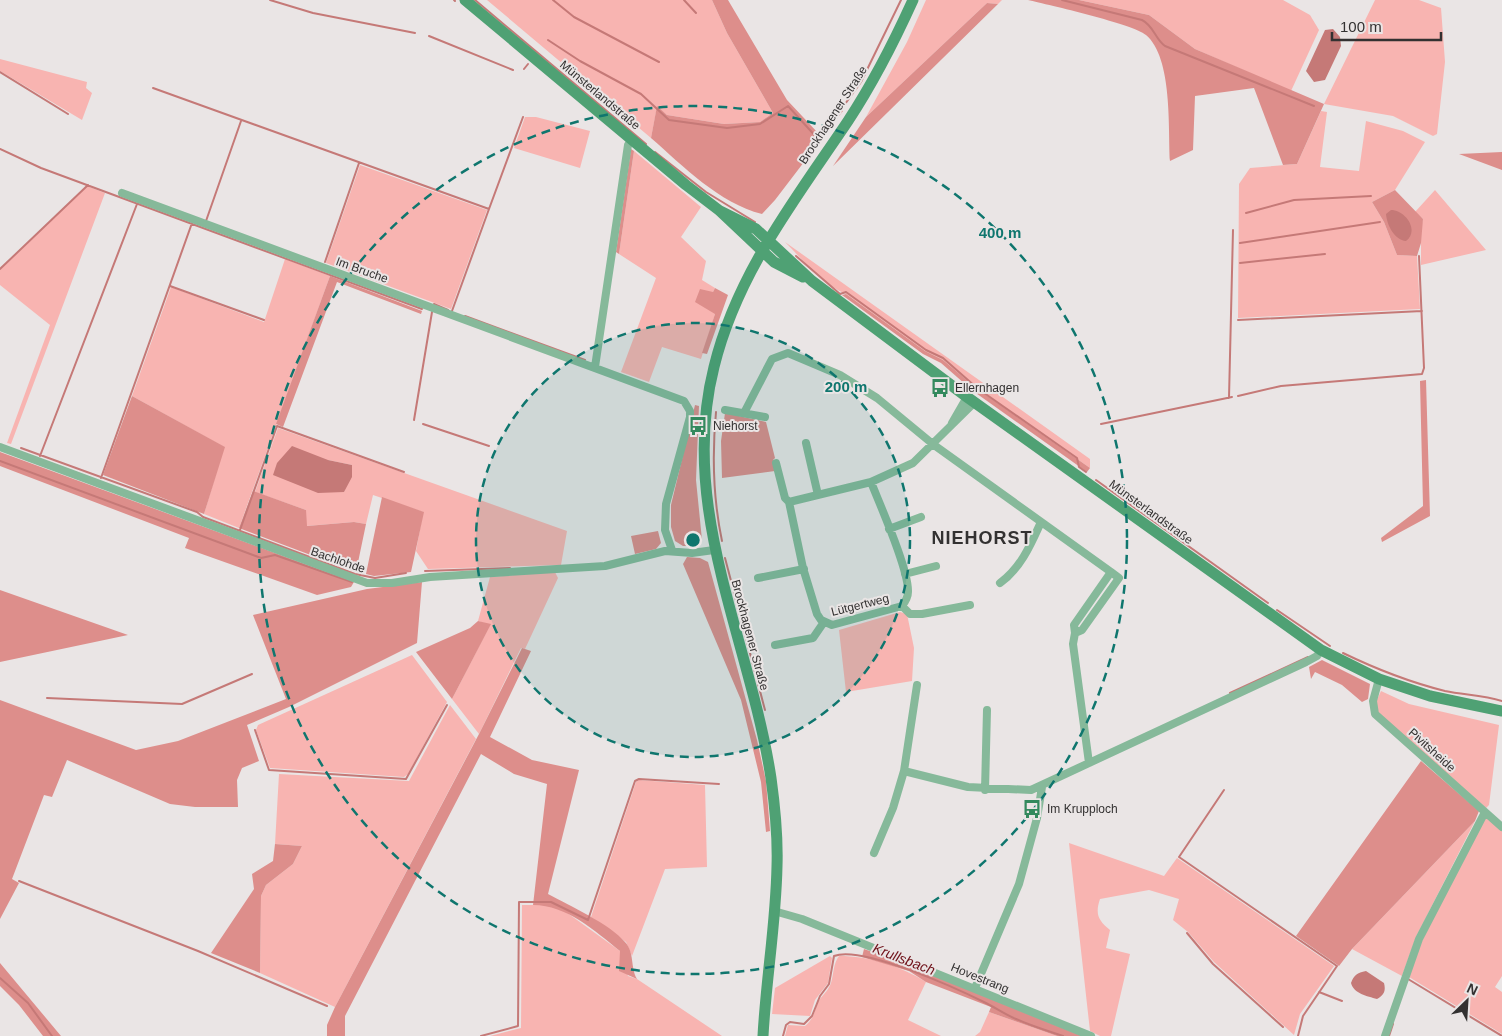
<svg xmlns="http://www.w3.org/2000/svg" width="1502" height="1036" viewBox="0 0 1502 1036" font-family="Arial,sans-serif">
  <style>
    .green { fill: #f8b4b1; fill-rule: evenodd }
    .forest { fill: #dd8e8b }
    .water { fill: #c57977 }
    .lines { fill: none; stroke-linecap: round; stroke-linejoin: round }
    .stream { stroke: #c57977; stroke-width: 2 }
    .minor { stroke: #86b99a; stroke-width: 8 }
    .secondary { stroke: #4fa174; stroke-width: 11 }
    .ring { fill: none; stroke: #0f766e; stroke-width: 2.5; stroke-dasharray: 9 6 }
    .labels { text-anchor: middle; stroke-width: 4; stroke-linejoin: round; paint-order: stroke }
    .street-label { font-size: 12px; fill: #333131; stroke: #eae5e5 }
    .poi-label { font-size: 12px; fill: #333131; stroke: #eae5e5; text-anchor: start }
    .water-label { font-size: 14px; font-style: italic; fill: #70131b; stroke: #eae5e5 }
    .district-label { font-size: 18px; font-weight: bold; letter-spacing: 1px; fill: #333131; stroke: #eae5e5 }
    .centre { fill: #0f766e; stroke: #eae5e5; stroke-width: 2.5 }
    .ring-label { font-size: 15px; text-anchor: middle; font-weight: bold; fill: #0f766e; stroke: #eae5e5; stroke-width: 4; stroke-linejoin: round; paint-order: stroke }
  </style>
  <rect width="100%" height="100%" fill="#eae5e5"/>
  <path class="green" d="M487,0H712L727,33L773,113L760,122L724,124L667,115L657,107L651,138Z
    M926,0H1002L998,4L987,3L866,117L907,42Z
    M1079,0H1283L1310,15L1319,30L1291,91L1195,49L1149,15Z
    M1375,0H1419L1441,8L1445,62L1437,134L1433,136L1393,116L1324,104Z
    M0,59L87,82L86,88L92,93L82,120L0,71Z
    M1321,111L1327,112L1320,167L1359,171L1366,121L1403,131L1425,142L1395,190L1372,202L1384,222L1397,255L1417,256L1420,309L1238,318L1239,184L1250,168L1297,164Z
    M525,117H536L590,131L580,168L514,148Z
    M634,151L701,207L681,237L706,261L702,280L715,288L713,292L715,314L701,359L662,347L649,382L621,372L656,278L619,254Z
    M360,165L487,210L451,309L326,263Z
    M87,186L105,193L11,444L7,443L50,325L0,285V270Z
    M1435,190L1486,250L1421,265V228L1423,219L1415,212Z
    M785,242L1090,459V468L976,388L943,360L925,351L846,294C822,284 803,260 785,242Z
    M285,259L330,276L239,528L204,514L224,447L132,396L171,287L264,322Z
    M278,428L567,531L561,565L428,569L416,551L423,512L373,495L366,524L354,522L306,526V510L255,492ZM328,460L352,465L344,492H332Z
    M555,572L558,578L525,649L521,648L479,734L452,699L490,625L478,621L490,577Z
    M900,612L907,614L914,648L912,681L846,692L839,630Z
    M412,655L447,702L408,774L404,777L270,768L256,730L258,725Z
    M1381,691L1409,704L1499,725L1489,805L1486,808L1378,713L1376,702Z
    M450,705L476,739L335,1007L260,973L261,896L266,885L293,864L302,846L275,844L279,774L409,781Z
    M639,780L705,785L707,867L665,869L632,956L626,942L591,917L636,782Z
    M1483,818H1487L1502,831V976L1495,987L1502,992V1034L1409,977L1422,941Z
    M1475,821L1416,937L1402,976L1352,949Z
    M1069,843L1164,876L1177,858L1334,966L1300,1014L1294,1035L1214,962L1188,932L1173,920L1179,899L1149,890L1100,899C1095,914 1098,920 1110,930L1106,948L1130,954L1111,1036H1100L1090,1031Z
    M522,905H549L566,912L620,951L628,976L637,979L722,1036H490L521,1028Z
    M830,956L832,958L828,983L815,1000L810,1016L772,1014L775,988Z
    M839,956C869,956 901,966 926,982L908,1020L941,1036H785L788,1025L805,1026C816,1017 814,1008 820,999C824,994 829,989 831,983C834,973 833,964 839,956Z
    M989,1012L1057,1036H975L980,1032Z"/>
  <path class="forest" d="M712,0H728L787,100L818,133L839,105L843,111L775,200L762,214C719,203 683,166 651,138L657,106L667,115L724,124L760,122L773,113L727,33Z
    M1028,0H1079L1149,15L1195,49L1324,104L1297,164L1283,165L1254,88L1195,96L1193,150L1170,161C1168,129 1173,58 1146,35C1133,24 1049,5 1028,0Z
    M987,3L998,4L833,166L866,117Z
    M631,149L634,151L619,254L616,252Z
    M1502,152V170L1459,154Z
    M1395,190L1423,219L1421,243L1417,256L1397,255L1384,222L1372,202Z
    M330,276L422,311L421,314L337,282L283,427L276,424Z
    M715,288L728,295L707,354L702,353L715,314L695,302L700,289L713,292Z
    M846,294L925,351L943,360L976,388L1090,468L1087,472L973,391L941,363L923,354L842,295Z
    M1426,380L1430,516L1382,542L1381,538L1423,506L1420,381Z
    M132,396L225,447L204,514L103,475Z
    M695,405L699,406L696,480L702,540L697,546H683L675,541L671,527V505Z
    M725,413L766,422L775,458L773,460L775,471L722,478L721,441Z
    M0,452L354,582L351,587L317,595L185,548L189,538L0,466Z
    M253,491L306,510L307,526L354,522L366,524L356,572L239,528Z
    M382,497L424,512L411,572L374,576L366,574Z
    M658,531L661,543L656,549L635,554L631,536Z
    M687,557L700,558L708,562L757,740L766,781L770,831L766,832L761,782L741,700L683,564Z
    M422,582L417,643L289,707L247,725L259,761L242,768L237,780L238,807H195L170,804L67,760L52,797L44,795L12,879L19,883L0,919V700L136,750L178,741L286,699L253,615L367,589Z
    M0,590L128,635L0,662Z
    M478,621L491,624L452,699L416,652L470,628Z
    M522,648L531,651L490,737L532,760L579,770L548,894C570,906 610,924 625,942C635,953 630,967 637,979L619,971L620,951C595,931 567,905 533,905L547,784L514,774L481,754L345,1016V1036H327V1025L335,1007L479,734Z
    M1322,660L1370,684L1368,699L1362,702L1342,685L1315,672L1311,679L1309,667Z
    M1421,761L1479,811L1475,821L1352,949L1339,966L1296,936Z
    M275,844L302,846L293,864L266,885L261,896L260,973L211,953L254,889L252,874L273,861Z
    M864,949L895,960L1082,1036H1057L989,1012L991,1007L926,982L909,971L862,957Z
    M0,963L61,1036H43L19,1005L0,986Z"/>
  <path class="water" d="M1333,29L1340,37L1341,46L1325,80L1314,82L1306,71L1325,30Z
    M1391,210C1405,210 1420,230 1406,241C1395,240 1387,226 1386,214Z
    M292,446L328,460L352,465V477L344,492L318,493L273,475L277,463Z
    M1366,971L1384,983C1386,991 1384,995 1377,999C1367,996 1354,994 1351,983C1354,975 1357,973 1366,971Z"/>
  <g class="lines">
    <path class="stream" d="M270,0L313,13L415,33
      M454,0L455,1
      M475,0L646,144
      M553,0L574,17L659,62
      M684,0L696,13
      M1062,0L1142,20C1154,26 1155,39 1165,46L1314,106
      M429,36L513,70
      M548,40L580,61L641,94L669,120L727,128L760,124L788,106L819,140L861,82L901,0
      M524,69L528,64
      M0,72L68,114
      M153,88L489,209L452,311
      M0,149L41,168L422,309
      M655,152L706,192L755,222
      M489,209L523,117
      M1246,213L1294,200L1371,196
      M206,221L241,121
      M1240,243L1380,222
      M796,256L840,294L846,292L926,350L943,358L977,388L1077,458L1079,467L1086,472
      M325,262L359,163
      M1240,263L1325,254
      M0,269L88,185
      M170,286L264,320
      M434,304L448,310
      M465,316L585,360
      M1238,320L1422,311
      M1238,396L1281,386L1422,374L1424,368L1419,256
      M1229,398L1233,230
      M716,412C712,455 713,498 722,541
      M414,420L432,312
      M423,424L489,446
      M1101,424L1232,397
      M21,448L197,512L203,517L355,574L375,578L406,573
      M40,456L137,204
      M0,461L261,558L275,555L352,582
      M101,478L192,223
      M1096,480L1268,603
      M240,530L277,426L404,472
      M725,558L765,710
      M425,571L510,568
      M1277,610L1330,646
      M1343,653C1376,669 1409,682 1445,691C1464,695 1483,695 1502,701
      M1230,693L1308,657
      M47,698L182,704L252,674
      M255,730L269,770L406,779L447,705
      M1224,790L1179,857L1337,966L1303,1016L1298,1036
      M19,881L198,951L327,1006
      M1187,933L1213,964L1283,1027
      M0,978L28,1003L52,1036
      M1408,979L1502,1036
      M1319,992L1342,1001
      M481,1036L518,1026L519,902H551L588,920L635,781L639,779L719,784
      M783,1036L786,1025L790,1022L804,1024L812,1016L820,996L829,984L834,956C862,945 958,989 986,1003C996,1008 1006,1015 1016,1019C1031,1026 1048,1031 1063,1036
      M1389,1036L1393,1024"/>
    <path class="minor" d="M122,193L684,401L690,411V417L666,504L665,530L672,550
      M595,367L628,145L632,139
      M725,410L765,417
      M744,413L772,359L788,353L840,375L877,398L934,445L1111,572L1074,625L1075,633L1082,630L1119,578L1111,572
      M952,423L967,397
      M806,443L818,495
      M0,447L367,583H392L430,577L605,566L665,551L692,553L714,550
      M776,463L785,498L789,502L803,568L817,614L821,620L832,625L902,606C905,602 908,598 908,592C909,570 880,505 871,482
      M789,502L871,482L913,463L975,402
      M889,529L921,517
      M905,574L936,566
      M758,578L804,569
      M1000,583C1021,568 1031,544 1041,522
      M902,606L910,614H922L970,605
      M1075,633L1073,644L1089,763
      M775,645L813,638L824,622
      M1379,679L1373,701L1375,714L1502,827
      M904,771L968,787L1031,790L1306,662L1317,656L1321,650
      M985,790L987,710
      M874,853L893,808L904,771L917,685
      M774,911L802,919L1091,1036
      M975,988L1019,884L1037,818L1042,787
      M1385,1036L1419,939L1485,812"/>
    <path class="secondary" d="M465,0L686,185L720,211L774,262L803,277
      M720,211L756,229L812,281L967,397L1321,650L1379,679L1430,696L1502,711
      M763,1036C766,979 776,923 777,866C778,836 775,807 771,778C750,640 678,509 714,367C737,273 795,200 848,121C873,83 894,42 913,0"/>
  </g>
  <circle cx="693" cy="540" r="217" fill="#0f766e" fill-opacity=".12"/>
  <g class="ring">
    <circle cx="693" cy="540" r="217"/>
    <circle cx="693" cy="540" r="434"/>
  </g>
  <defs>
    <g id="bus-bare" transform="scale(1.5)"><path d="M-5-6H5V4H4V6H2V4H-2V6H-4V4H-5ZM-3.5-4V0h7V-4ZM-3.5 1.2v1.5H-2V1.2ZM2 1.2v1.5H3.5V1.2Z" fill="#33895d" stroke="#eae5e5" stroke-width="2.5" paint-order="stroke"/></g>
  </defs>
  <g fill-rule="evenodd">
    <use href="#bus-bare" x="940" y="388"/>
    <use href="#bus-bare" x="698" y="426"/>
    <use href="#bus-bare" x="1032" y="809"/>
  </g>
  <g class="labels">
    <g class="street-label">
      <text transform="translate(600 95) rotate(40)" y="4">Münsterlandstraße</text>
      <text transform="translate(833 115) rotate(-57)" y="4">Brockhagener Straße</text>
      <text transform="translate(362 270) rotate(20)" y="4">Im Bruche</text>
      <text transform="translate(1151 512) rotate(36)" y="4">Münsterlandstraße</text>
      <text transform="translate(338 560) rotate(19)" y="4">Bachlohde</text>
      <text transform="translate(860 605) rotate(-14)" y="4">Lütgertweg</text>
      <text transform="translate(750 635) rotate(75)" y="4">Brockhagener Straße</text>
      <text transform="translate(1432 750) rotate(42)" y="4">Pivitsheide</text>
      <text transform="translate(980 978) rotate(22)" y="4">Hovestrang</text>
    </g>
    <g class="poi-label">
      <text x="955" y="392">Ellernhagen</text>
      <text x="713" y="430">Niehorst</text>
      <text x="1047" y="813">Im Krupploch</text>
    </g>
    <g class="water-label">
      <text transform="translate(904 959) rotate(21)" y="5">Krullsbach</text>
    </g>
    <g class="district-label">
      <text x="982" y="544">NIEHORST</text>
    </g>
  </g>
  <circle cx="693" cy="540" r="8" class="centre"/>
  <g class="ring-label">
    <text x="1000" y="238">400 m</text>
    <text x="846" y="392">200 m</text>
  </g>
  <g transform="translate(1467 1001) rotate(25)" stroke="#eae5e5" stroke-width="4" paint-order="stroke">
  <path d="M0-4L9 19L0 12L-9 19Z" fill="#333131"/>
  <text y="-8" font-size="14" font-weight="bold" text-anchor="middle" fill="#333131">N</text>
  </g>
  <path d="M1332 32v8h109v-8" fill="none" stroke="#333131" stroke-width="2.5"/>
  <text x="1340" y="32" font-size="15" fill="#333131" stroke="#eae5e5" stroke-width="4" paint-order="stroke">100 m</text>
</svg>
